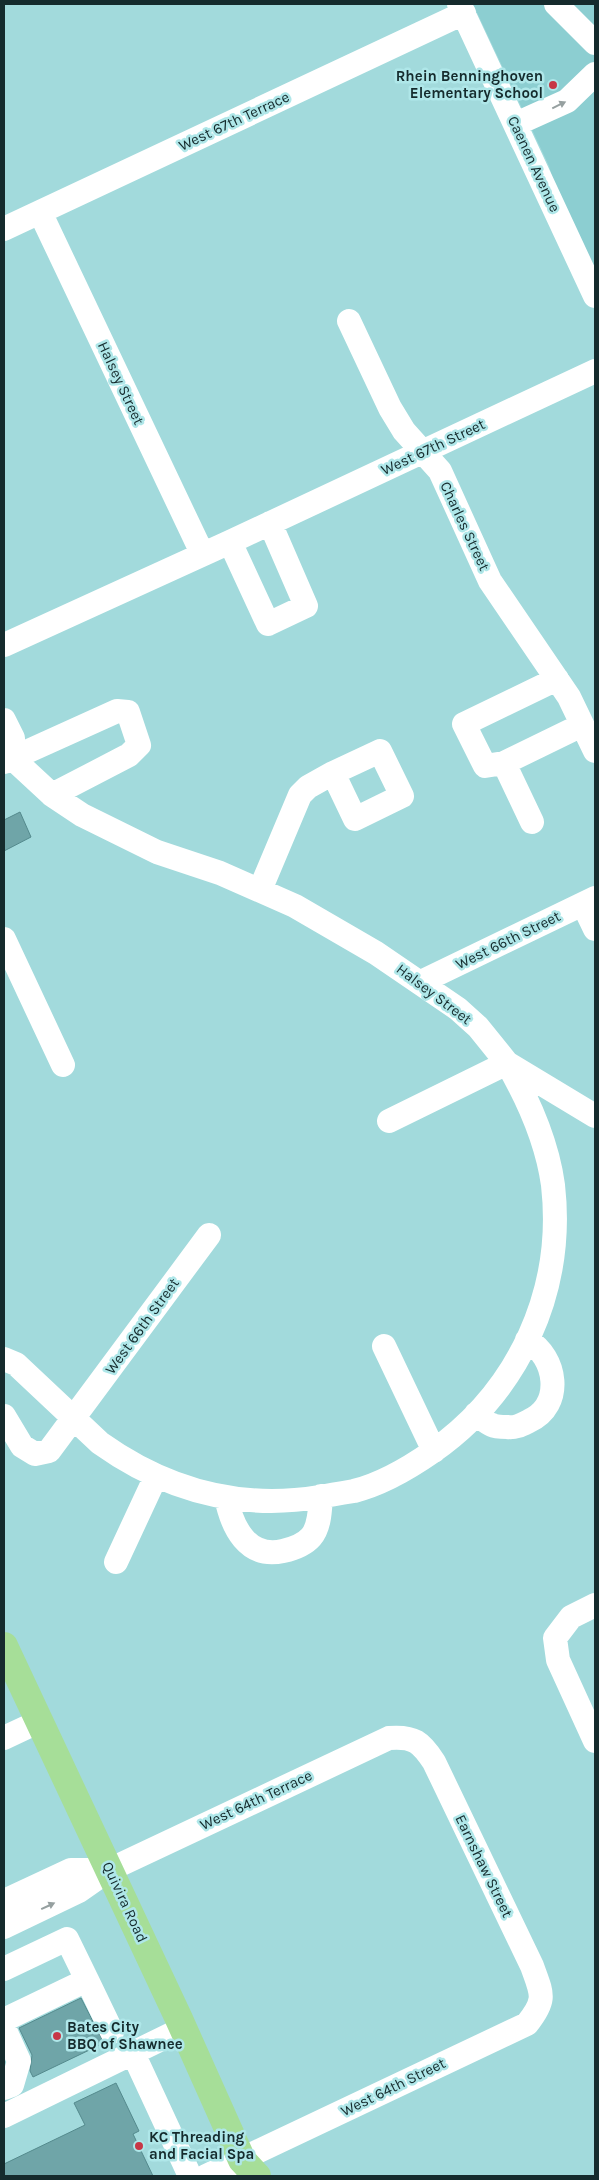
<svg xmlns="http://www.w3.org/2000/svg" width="599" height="2180" viewBox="0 0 599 2180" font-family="Karla,sans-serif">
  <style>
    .built { fill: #8cced1 }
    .building { fill: #6fa5a8; stroke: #548a8d }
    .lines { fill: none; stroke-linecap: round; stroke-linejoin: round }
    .minor { stroke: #fff; stroke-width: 24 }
    .major { stroke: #a6de98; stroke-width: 28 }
    .oneway { fill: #96a0a0 }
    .poi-dot { fill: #c73746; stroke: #afe7e9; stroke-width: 2 }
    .labels { text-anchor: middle; stroke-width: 5; stroke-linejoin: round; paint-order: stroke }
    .poi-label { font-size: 15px; font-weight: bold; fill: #152b2d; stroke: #afe7e9; text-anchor: start }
    .street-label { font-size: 15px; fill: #152b2d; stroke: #afe7e9 }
  </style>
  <rect width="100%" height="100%" fill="#a2dadc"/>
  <path class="built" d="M473,4H595V276L560,204L549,166Z"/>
  <path class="building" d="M20,812L31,837L4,851V820Z
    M81,1998L104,2043L33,2077L30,2071L32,2055L19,2028Z
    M116,2083L139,2131L133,2134L153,2176H4V2164L85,2125L74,2103Z"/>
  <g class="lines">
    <path class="minor" d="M459,4L595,296
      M556,4L595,43
      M516,124L567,101L595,74
      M40,212L202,553
      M4,229L464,13
      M349,321L390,408L404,431L440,471L490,581L569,697L595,751
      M230,542L268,624L306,606L270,523
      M4,645L230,542L595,371
      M4,720L13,738L12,758
      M4,755L12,758L52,795L82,815L157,852L220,873L295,906L376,953L458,1009L478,1027L507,1063L595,1116
      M4,762L117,711L128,712L139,745L129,755L52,795
      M504,763L485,766L464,724L557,679
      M532,822L504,763L582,725
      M260,890L300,795L308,787L333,773L355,819L402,796L380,751L333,773
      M583,904L595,929
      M4,939L63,1065
      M421,982L595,898
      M384,1346L434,1451
      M4,1359L16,1364L100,1443C166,1490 239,1510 319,1497C330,1495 342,1493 354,1491C382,1484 409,1468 432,1452C519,1391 565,1291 553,1185C547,1141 529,1101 507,1063L389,1121
      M476,1414C481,1417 486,1423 492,1425C496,1427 502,1427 507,1427C516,1428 521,1425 529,1421C564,1405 557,1357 527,1340
      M4,1416L22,1446L35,1454L49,1451L209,1235
      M226,1497C232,1527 247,1559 283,1551C292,1549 304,1545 311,1537C320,1527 320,1509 321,1496
      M116,1562L156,1476
      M595,1605L571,1617L555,1638L558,1660L595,1741
      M4,1738L40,1721
      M4,1901L71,1870H109
      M4,1927L79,1891L109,1870L389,1738C414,1736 421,1742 434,1762L532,1966C542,1994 547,1999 527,2024L206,2176
      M4,1969L67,1939L87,1980
      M4,2020L87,1980L112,2032
      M4,2028L19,2061L12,2085L4,2088
      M133,2053L190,2176
      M4,2116L184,2028"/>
    <path class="major" d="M4,1646L179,2019L242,2160L257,2176"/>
  </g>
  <defs><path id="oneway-solid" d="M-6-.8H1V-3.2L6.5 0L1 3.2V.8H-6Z" transform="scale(1.25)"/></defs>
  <g class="oneway">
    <use href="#oneway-solid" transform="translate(559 105) rotate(-26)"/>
    <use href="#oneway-solid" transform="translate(48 1906) rotate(-25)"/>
  </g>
  <g class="poi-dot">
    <circle cx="553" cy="85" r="5"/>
    <circle cx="57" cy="2036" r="5"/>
    <circle cx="139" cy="2146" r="5"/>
  </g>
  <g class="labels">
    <g class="poi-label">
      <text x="543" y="81" text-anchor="end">Rhein Benninghoven<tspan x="543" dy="17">Elementary School</tspan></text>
      <text x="67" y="2032">Bates City<tspan x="67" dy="17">BBQ of Shawnee</tspan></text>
      <text x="149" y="2142">KC Threading<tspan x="149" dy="17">and Facial Spa</tspan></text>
    </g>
    <g class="street-label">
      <text transform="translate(234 121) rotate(-25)" y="5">West 67th Terrace</text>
      <text transform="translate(534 164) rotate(65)" y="5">Caenen Avenue</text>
      <text transform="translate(121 383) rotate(65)" y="5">Halsey Street</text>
      <text transform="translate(433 447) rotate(-25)" y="5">West 67th Street</text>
      <text transform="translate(465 526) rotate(65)" y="5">Charles Street</text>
      <text transform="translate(508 940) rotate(-26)" y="5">West 66th Street</text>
      <text transform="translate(434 994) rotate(37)" y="5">Halsey Street</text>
      <text transform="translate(142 1326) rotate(-54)" y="5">West 66th Street</text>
      <text transform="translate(256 1800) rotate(-25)" y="5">West 64th Terrace</text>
      <text transform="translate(484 1866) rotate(64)" y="5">Earnshaw Street</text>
      <text transform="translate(125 1902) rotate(65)" y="5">Quivira Road</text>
      <text transform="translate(393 2087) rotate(-26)" y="5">West 64th Street</text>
    </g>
  </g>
  <rect width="599" height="2180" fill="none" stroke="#152b2d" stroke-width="10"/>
</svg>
